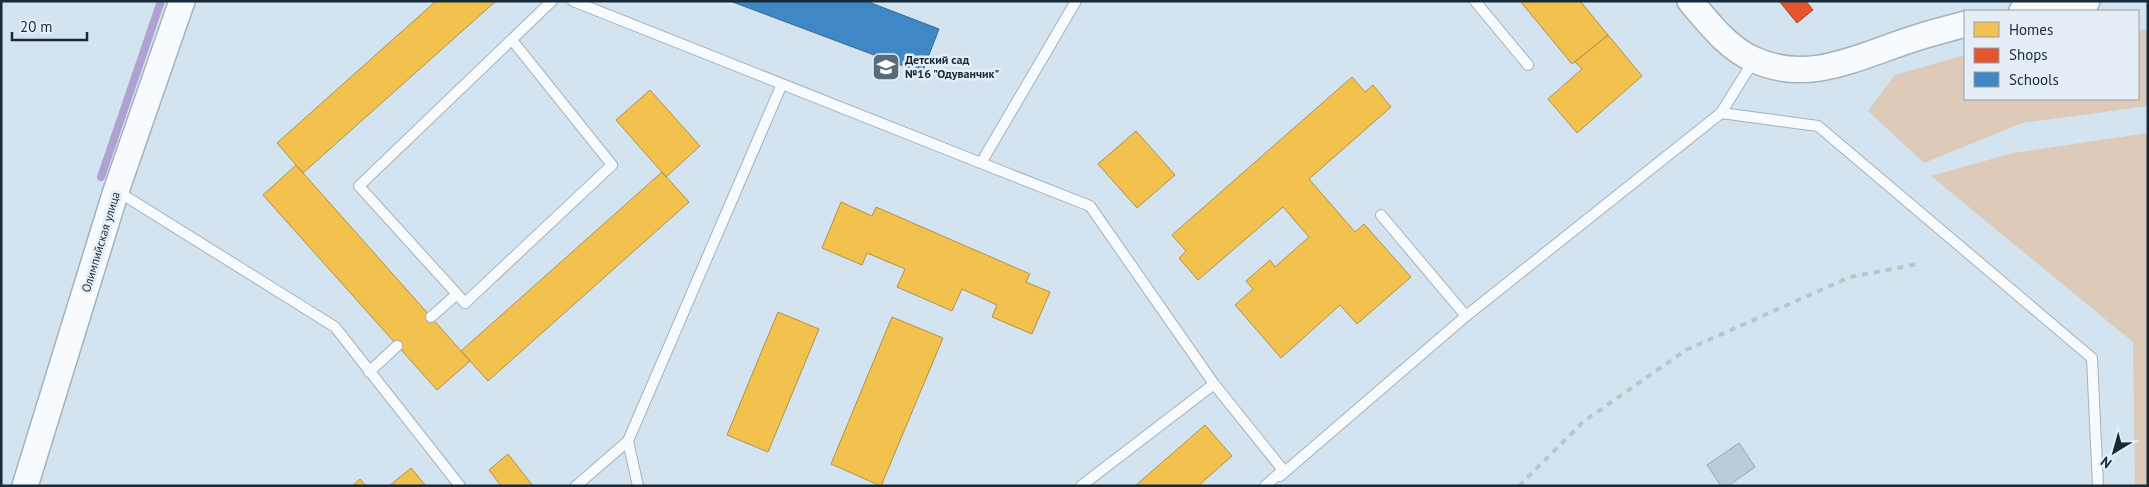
<svg xmlns="http://www.w3.org/2000/svg" width="2149" height="487" viewBox="0 0 2149 487" font-family="'PT Sans',sans-serif">
  <style>
    .green { fill: #ddcab8 }
    .homes { fill: #f2c14e; stroke: #b09448 }
    .shops { fill: #e4572e; stroke: #a64a31 }
    .schools { fill: #3f88c5; stroke: #336c9b }
    .lines { fill: none; stroke-linecap: round; stroke-linejoin: round }
    .stream { stroke: #afa2d0; stroke-width: 8 }
    .building { fill: #bbccd9; stroke: #96a6b3 }
    .service-casing { stroke: #a2b2be; stroke-width: 12 }
    .tertiary-casing { stroke: #a2b2be; stroke-width: 28 }
    .service { stroke: #f8fbfd; stroke-width: 10 }
    .tertiary { stroke: #f8fbfd; stroke-width: 25 }
    .rail { stroke: #bec3c6; stroke-width: 4; stroke-dasharray: 6 6; stroke-linecap: butt }
    .labels { text-anchor: middle; stroke-width: 5; stroke-linejoin: round; paint-order: stroke }
    .poi-label { font-size: 12px; font-weight: bold; fill: #172a39; stroke: #e5eef6; text-anchor: start }
    .street-label { font-size: 12px; fill: #172a39; stroke: #e5eef6 }
  </style>
  <rect width="100%" height="100%" fill="#d3e3f0"/>
  <path class="green" d="M2148,29V106L2022,123L1924,163L1868,111L1895,75L1965,55V99H2138V30Z
    M2148,133V486H2135L2133,342L1931,176L2013,153Z"/>
  <path class="homes" d="M436,1H496L303,173L277,143Z
    M1520,1H1580L1608,35L1572,64Z
    M1608,35L1642,76L1577,133L1548,99L1582,69L1575,62Z
    M1352,77L1365,92L1373,85L1391,107L1309,179L1355,232L1364,224L1411,277L1357,324L1340,305L1281,358L1235,305L1253,289L1246,281L1270,260L1275,267L1309,237L1283,207L1198,280L1179,258L1186,251L1172,235Z
    M650,90L700,146L666,177L616,120Z
    M1136,131L1175,175L1137,208L1098,164Z
    M296,165L470,361L437,390L263,195Z
    M662,172L689,202L488,381L461,351Z
    M841,202L872,216L876,207L1030,274L1026,282L1050,292L1032,334L992,317L997,305L962,289L952,311L897,287L905,269L867,253L862,265L822,248Z
    M778,312L819,329L768,452L727,435Z
    M892,317L943,338L881,486L831,464Z
    M1205,425L1232,456L1198,486H1135Z
    M508,454L533,486H501L489,470Z
    M411,468L426,486H389Z
    M360,479L366,486H352Z"/>
  <path class="shops" d="M1779,1H1806L1813,10L1797,23Z"/>
  <path class="schools" d="M730,1H866L939,29L922,73Z"/>
  <g class="lines">
    <path class="stream" d="M101,177L161,1"/>
  </g>
  <path class="building" d="M1739,443L1755,467L1728,486H1721L1707,465Z"/>
  <g class="lines">
    <g class="service-casing">
      <path id="service" d="M573,1L981,163
        M1076,1L981,163L1090,206L1214,384L1283,470L1265,486
        M1475,1L1528,65
        M512,40L612,165L465,303L359,186L552,1
        M1721,113L1818,126L2092,358L2098,486
        M117,191L335,327L460,486
        M1381,215L1466,316
        M431,317L457,294
        M369,372L397,346
        M1280,476L1466,316L1721,113L1754,60
        M576,486L628,441
        M638,486L628,441L782,84
        M1081,486L1214,384"/>
    </g>
    <g class="tertiary-casing">
      <path id="tertiary" d="M1690,1C1709,23 1728,49 1755,60C1810,85 1861,55 1913,39C1930,33 1948,29 1965,24
        M2022,11L2087,1
        M25,486L116,191L182,1"/>
    </g>
    <use href="#service" class="service"/>
    <use href="#tertiary" class="tertiary"/>
    <path class="rail" d="M1519,486L1584,421L1686,350L1850,277L1918,264"/>
  </g>
  <defs>
    <g id="school-square" transform="scale(1.4375)"><rect x="-9" y="-9" width="18" height="18" rx="4" fill="#596b79" stroke="#e5eef6"/><path d="M0-5L7-2L0 1L-7-2ZM-4 1L0 2.5L4 1V4Q0 6-4 4Z" fill="#fff"/></g>
  </defs>
  <g fill-rule="evenodd">
    <use href="#school-square" x="886" y="67"/>
  </g>
  <g class="labels">
    <g class="poi-label">
      <text x="905" y="64">Детский сад<tspan x="905" dy="14">№16 "Одуванчик"</tspan></text>
    </g>
    <g class="street-label">
      <text transform="translate(101 242) rotate(-73)" y="4">Олимпийская улица</text>
    </g>
  </g>
  <rect width="2149" height="487" fill="none" stroke="#172a39" stroke-width="5"/>
  <rect x="1964" y="10" width="175" height="90" fill="#e5eef6" stroke="#93a0aa"/>
  <rect x="1974" y="22" width="25" height="15" fill="#f2c14e" stroke="#93a0aa"/>
  <text x="2009" y="35" font-size="15" fill="#172a39">Homes</text>
  <rect x="1974" y="48" width="25" height="15" fill="#e4572e" stroke="#93a0aa"/>
  <text x="2009" y="60" font-size="15" fill="#172a39">Shops</text>
  <rect x="1974" y="72" width="25" height="15" fill="#3f88c5" stroke="#93a0aa"/>
  <text x="2009" y="85" font-size="15" fill="#172a39">Schools</text>
  <g transform="translate(2114 452) rotate(217)" stroke="#e5eef6" stroke-width="4" paint-order="stroke">
  <path d="M0-4L9 19L0 12L-9 19Z" fill="#172a39"/>
  <text y="-8" font-size="14" font-weight="bold" text-anchor="middle" fill="#172a39">N</text>
  </g>
  <path d="M12 32v8h75v-8" fill="none" stroke="#172a39" stroke-width="2.5"/>
  <text x="20" y="32" font-size="15" fill="#172a39" stroke="#e5eef6" stroke-width="4" paint-order="stroke">20 m</text>
</svg>
